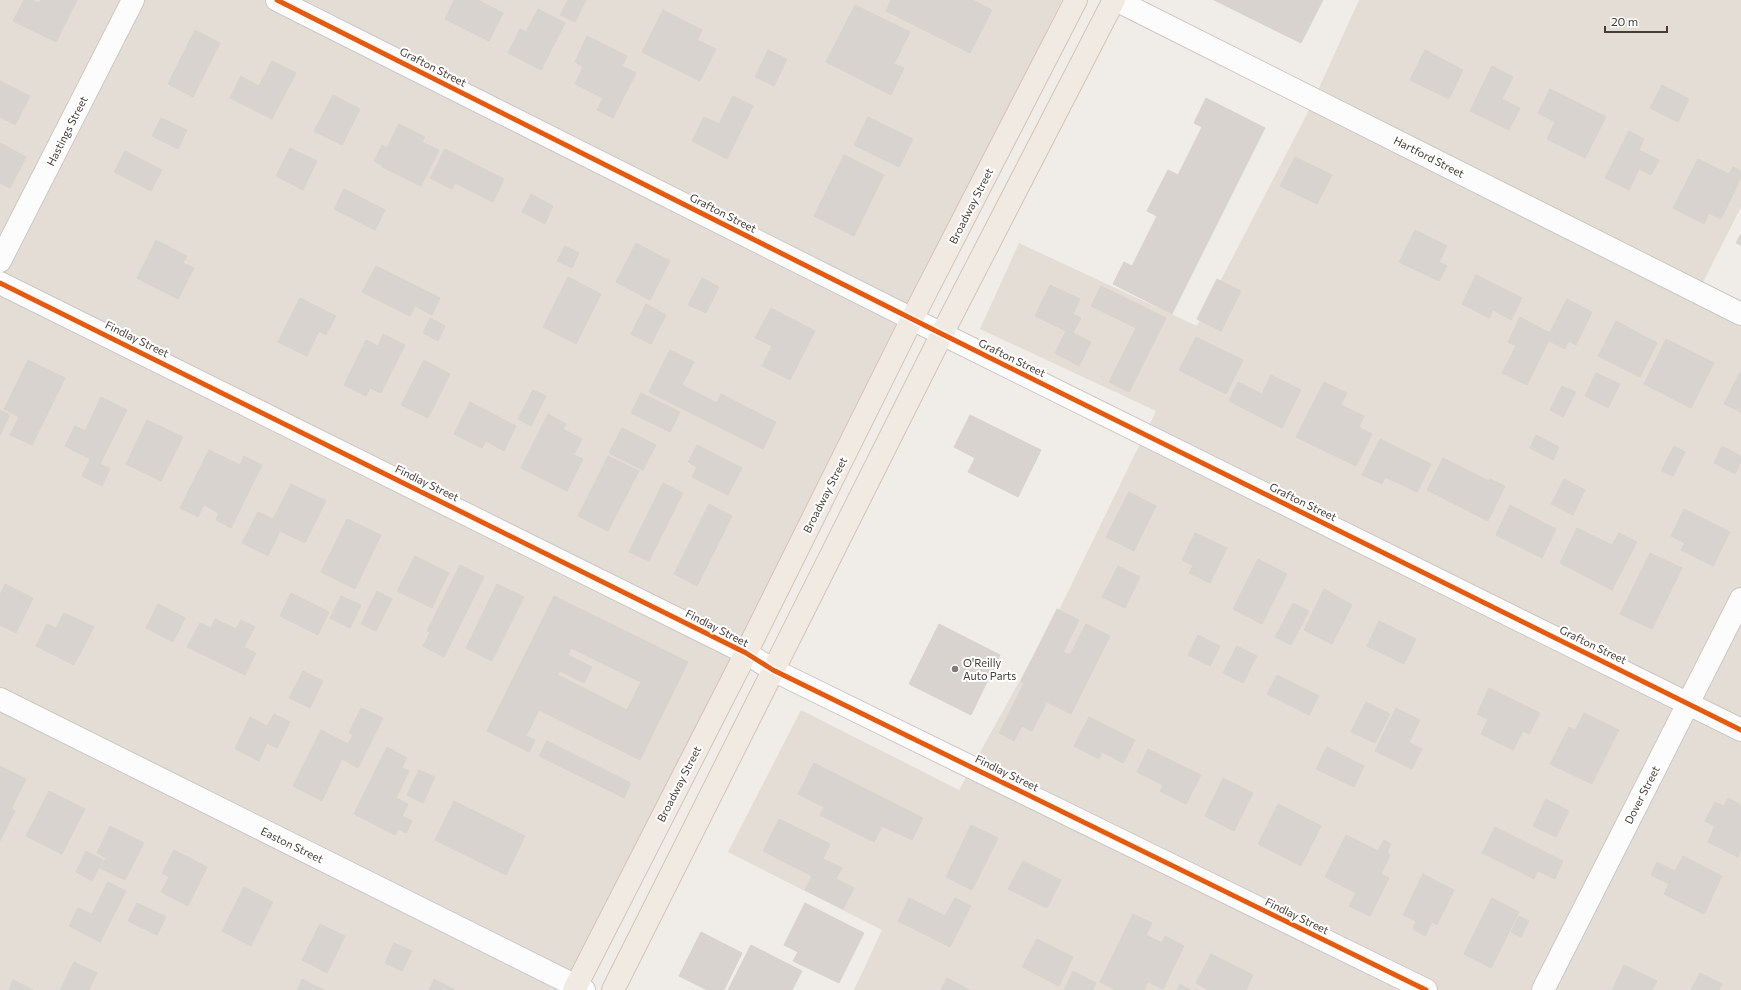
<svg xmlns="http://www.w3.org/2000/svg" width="1741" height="990" viewBox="0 0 1741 990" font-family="Commissioner,sans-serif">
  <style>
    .residential { fill: #e4ddd5 }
    .building { fill: #d8d3cf; stroke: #d8d3ce; fill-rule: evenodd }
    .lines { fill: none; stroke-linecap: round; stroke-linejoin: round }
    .street-casing { stroke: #ccc8c4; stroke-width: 24 }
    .primary-casing { stroke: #d3c5b5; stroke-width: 24 }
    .street { stroke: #fdfcfc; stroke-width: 22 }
    .primary { stroke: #f1eae3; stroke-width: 22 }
    .cycleway-casing { stroke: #fff; stroke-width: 8 }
    .cycleway { stroke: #e8590c; stroke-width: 5 }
    .poi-dot { fill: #827a74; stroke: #fff; stroke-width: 1.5 }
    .labels { text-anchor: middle; stroke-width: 4; stroke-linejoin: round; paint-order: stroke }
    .street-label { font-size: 11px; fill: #463c35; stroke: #fff }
    .poi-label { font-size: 11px; fill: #463c35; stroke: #fff; text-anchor: start }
  </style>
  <rect width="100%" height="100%" fill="#f0ece8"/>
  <path class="residential" d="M0,0H1062L898,331L566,990H0Z
    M1359,0H1741V207L1693,302L1741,324V990H854L882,930L728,852L801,710L959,790L1060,608L1156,411L980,329L1019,243L1197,326L1308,112Z"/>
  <path class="building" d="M24,0H32L39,3L41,0H77L56,42L13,21Z
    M454,0H478L503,13L489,41L445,19Z
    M568,0H586L575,22L560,15Z
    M891,0H973L992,10L970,53L886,11Z
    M1214,0H1323L1301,43Z
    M855,5L910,32L894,64L904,68L891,95L826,62Z
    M538,9L565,23L541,70L508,53L520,29L526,32Z
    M663,10L702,30L697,40L716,49L700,81L642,52Z
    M195,30L220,43L193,97L168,84Z
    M587,36L627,56L622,66L636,73L613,118L597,110L603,98L575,84L583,67L575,62Z
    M768,50L787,59L774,86L755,77Z
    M1425,50L1463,70L1449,99L1410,80Z
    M272,61L296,73L272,119L230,98L241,76L259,86Z
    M1492,66L1513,77L1502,99L1520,108L1509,130L1470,111Z
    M0,81L30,96L15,125L0,117Z
    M1662,85L1689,99L1678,122L1650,108Z
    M1550,89L1606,117L1585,158L1547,139L1555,122L1538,113Z
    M333,95L360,109L342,145L314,131Z
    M733,96L753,106L727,159L692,141L704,117L719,124Z
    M1206,98L1265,128L1172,314L1113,284L1124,262L1132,266L1157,216L1147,211L1168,170L1178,175L1202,127L1194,123Z
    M868,117L913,139L899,167L854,145Z
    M161,118L187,130L178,149L152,136Z
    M399,124L425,137L422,142L439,150L421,186L382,167L383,166L374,161L382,145L387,148Z
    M1629,131L1644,139L1639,150L1659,160L1651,175L1639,169L1629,190L1605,178Z
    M0,143L26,157L10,188L0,183Z
    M290,148L317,161L303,190L276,176Z
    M445,149L504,179L493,202L455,183L452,189L430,178Z
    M125,151L162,170L151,191L114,172Z
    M844,155L884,175L854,236L814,216Z
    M1295,157L1332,175L1317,204L1280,186Z
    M1698,159L1729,174L1733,167L1741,171V178L1721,219L1709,213L1704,224L1673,208Z
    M344,189L385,210L375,230L334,209Z
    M531,194L553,206L545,224L522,212Z
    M1415,230L1447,246L1439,262L1447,266L1439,281L1399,262Z
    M1741,234V245L1736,243Z
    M156,240L187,256L183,263L194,268L178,299L137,278Z
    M636,243L670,261L650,300L616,282Z
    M565,246L579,253L572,268L557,261Z
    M376,266L440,298L432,315L415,306L410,316L362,292Z
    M1476,275L1522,298L1511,320L1493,310L1489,318L1462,304Z
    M568,277L601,294L576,344L543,327Z
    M702,278L719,287L706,313L688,305Z
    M1217,279L1241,291L1221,331L1197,319Z
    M1050,285L1080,299L1073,314L1081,318L1073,333L1091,342L1079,366L1055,353L1066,331L1035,316Z
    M1101,286L1166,318L1129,392L1109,382L1136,328L1091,306Z
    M300,298L336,316L326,335L319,331L307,356L278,342Z
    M1567,299L1592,312L1576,345L1569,341L1565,349L1549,341L1552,334L1550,332Z
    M646,304L666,315L651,344L631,334Z
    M771,308L815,331L790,380L762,366L772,346L755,338Z
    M1520,317L1552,334L1527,385L1502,373L1516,346L1508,342Z
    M430,318L445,326L438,341L423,333Z
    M1616,321L1657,343L1640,377L1598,356Z
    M383,334L405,345L381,393L370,388L366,396L344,385L366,340L378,346Z
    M1196,337L1243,360L1226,394L1179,370Z
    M1666,339L1714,363L1691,408L1644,384Z
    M670,350L694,362L682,385L717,403L721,394L776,422L763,449L649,392Z
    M28,360L65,378L32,445L10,435L19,417L4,409Z
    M424,360L450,374L428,418L401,405Z
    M1740,372L1741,373V412L1724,404Z
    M1596,373L1620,384L1608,408L1585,396Z
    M1271,375L1301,390L1282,428L1229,401L1238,382L1262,394Z
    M1324,382L1347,393L1341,405L1364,416L1359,427L1372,434L1356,466L1296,437Z
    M1562,386L1576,392L1563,417L1550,410Z
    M533,390L546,396L531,426L518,419Z
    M641,393L680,412L670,432L631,413Z
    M101,397L127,410L100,464L110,469L102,486L82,476L90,459L65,446L75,426L85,431Z
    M470,402L516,426L504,451L486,441L482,448L454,434Z
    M0,410L10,415L0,435Z
    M548,414L566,424L563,429L582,439L574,455L583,459L567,491L521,468Z
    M970,415L1041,450L1018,497L968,472L975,458L954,447Z
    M147,420L183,437L161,481L126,464Z
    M622,428L656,445L643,470L609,453Z
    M1536,435L1559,447L1553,460L1530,448Z
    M1380,439L1431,464L1417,492L1385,477L1382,484L1362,475Z
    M697,445L742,468L728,495L692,477L697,467L688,462Z
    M1674,446L1685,452L1673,476L1661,471Z
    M1722,446L1741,456V462L1735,474L1714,463Z
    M209,450L240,465L244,456L262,465L231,528L216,520L219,513L204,505L198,517L180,508Z
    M608,456L639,471L608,531L578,516Z
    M1443,458L1489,481L1490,479L1505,486L1488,521L1427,490Z
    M1564,479L1585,490L1573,515L1551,504Z
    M663,483L683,493L649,561L629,552Z
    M291,484L326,501L305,543L280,531L268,556L242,543L258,512L273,519Z
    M1129,492L1156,506L1134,551L1106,537Z
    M709,504L732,516L697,586L674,574Z
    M1510,505L1556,529L1542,558L1496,535Z
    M1684,509L1730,532L1713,566L1681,550L1685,543L1671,536Z
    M347,519L381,535L355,589L321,572Z
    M1577,528L1612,545L1619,533L1637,542L1612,590L1560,563Z
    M1195,533L1227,548L1210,583L1189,573L1193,566L1182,560Z
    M1650,553L1682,568L1652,629L1620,614Z
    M415,556L449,573L432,608L397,591Z
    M1258,559L1287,574L1262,624L1233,609Z
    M460,565L484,577L444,657L423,646L430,632L427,631Z
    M1118,566L1140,577L1125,608L1102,597Z
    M5,584L33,598L16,633L0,625V595Z
    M497,584L524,597L492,661L466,648Z
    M1324,589L1352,605L1332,644L1304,630Z
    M377,591L392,599L376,631L361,624Z
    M291,593L329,612L318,635L280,616Z
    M341,596L361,605L350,628L330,618Z
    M554,596L688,662L640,760L539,710L526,736L535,740L529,752L487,731ZM571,648L641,682L627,710L558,675L560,671L584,683L592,667L568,655Z
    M1293,603L1309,611L1291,645L1275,637Z
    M158,604L185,618L173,642L146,628Z
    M1057,609L1079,620L1063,652L1070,655L1086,624L1110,636L1071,714L1047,702L1032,731L1022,726L1014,741L999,733L1024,683L1021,681Z
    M64,613L94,627L74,665L36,646L47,624L56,628Z
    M215,619L236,629L241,620L255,627L244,647L256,653L245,675L187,647L200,623L211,628Z
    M1379,621L1416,639L1404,664L1367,646Z
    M939,624L1000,655L971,715L909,684Z
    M1198,635L1220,646L1210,666L1188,655Z
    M1237,646L1257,656L1243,683L1223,673Z
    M303,671L323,681L310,708L289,698Z
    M1277,675L1319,696L1309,715L1267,694Z
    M1489,688L1540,713L1529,734L1523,731L1513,750L1481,734L1488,719L1477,714Z
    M1366,702L1390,714L1375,743L1351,732Z
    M361,708L383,718L358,768L342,759L322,801L293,786L321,730L348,744L353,735L349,733Z
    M1396,708L1420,720L1409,742L1422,749L1412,769L1375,751Z
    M1584,713L1619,730L1592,784L1550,764L1569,727L1575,730Z
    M274,714L290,722L277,748L267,743L259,761L235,749L250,717L267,726Z
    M1089,717L1135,740L1123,763L1102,752L1099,759L1074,746Z
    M547,741L631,783L624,798L539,756Z
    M387,747L407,758L402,768L409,771L396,798L408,804L402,816L412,821L406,833L398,829L395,835L354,814Z
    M1327,747L1364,766L1354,787L1316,769Z
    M1148,749L1201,775L1186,804L1160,791L1163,785L1137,772Z
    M814,763L923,818L912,840L882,826L874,842L820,815L824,807L798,794Z
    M0,766L26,779L11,809L15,811L0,841Z
    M419,770L435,777L423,803L407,795Z
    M1223,778L1253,793L1234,831L1205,816Z
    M49,791L85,809L62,854L26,836Z
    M1728,798L1741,805V850L1738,857L1708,842L1715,826L1705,821L1715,802L1724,806Z
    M1546,799L1569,811L1556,837L1533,826Z
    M454,801L525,836L506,875L435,840Z
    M1278,804L1321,826L1301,866L1258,844Z
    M779,819L830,844L823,859L842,868L836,879L854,888L843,909L805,890L812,876L763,851Z
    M971,825L998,838L972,890L946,877Z
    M110,826L144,843L125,880L100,868L106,858L97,853Z
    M1495,827L1563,861L1555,879L1538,871L1534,879L1482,853Z
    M1346,835L1378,851L1384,840L1391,844L1387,853L1390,855L1381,874L1389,878L1370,916L1349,906L1356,893L1325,877Z
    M174,850L207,867L188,906L161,892L169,877L162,873Z
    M86,851L103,860L92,881L76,872Z
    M1683,856L1722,876L1704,914L1664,894L1669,884L1651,875L1657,862L1675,871Z
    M1023,861L1061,880L1047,908L1008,889Z
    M1423,874L1454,890L1437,925L1432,922L1425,936L1413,929L1416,921L1403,915Z
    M108,882L126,891L100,942L69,926L78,908L92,914Z
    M244,887L273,902L251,946L222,931Z
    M909,898L945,916L955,898L971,906L950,947L898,921Z
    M1492,898L1519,912L1491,968L1464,954Z
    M137,903L166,917L157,935L128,921Z
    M805,903L864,933L839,983L793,961L798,952L784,945Z
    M1133,914L1152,923L1146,935L1162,943L1165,936L1184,946L1163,989L1148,982L1144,990H1115L1100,982Z
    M1519,916L1529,921L1521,937L1511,932Z
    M320,924L345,936L327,973L302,960Z
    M701,932L742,953L724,990H707L679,976Z
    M1037,939L1073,957L1059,986L1022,967Z
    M394,943L412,951L402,971L385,963Z
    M751,945L802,971L792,990H728Z
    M1211,954L1253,975L1246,990H1208L1196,983Z
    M74,962L97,973L89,990H60Z
    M1624,965L1657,981L1652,990H1612Z
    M1073,971L1096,983L1093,990H1064Z
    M1700,973L1722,984L1719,990H1691Z
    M947,978L970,990H941Z
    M302,979L324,990H297Z
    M434,979L455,990H429Z
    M13,980L33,990H9Z
    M1180,984L1191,990H1177Z"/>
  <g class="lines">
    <g class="street-casing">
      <path id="street" d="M277,0L942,334L1741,730
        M1116,0L1741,314
        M0,261L133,0
        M0,283L746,653L773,670L1426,990
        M0,699L584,990
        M1543,990L1741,599"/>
    </g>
    <g class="primary-casing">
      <path id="primary" d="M574,990L746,653L912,319L1076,0
        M613,990L942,334L1114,0"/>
    </g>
    <use href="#street" class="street"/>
    <use href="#primary" class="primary"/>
    <g class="cycleway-casing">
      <path id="cycleway" d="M277,0L942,334L1741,730
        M0,283L746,653L773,670L1426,990"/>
    </g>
    <use href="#cycleway" class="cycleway"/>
  </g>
  <circle class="poi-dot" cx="955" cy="669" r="4"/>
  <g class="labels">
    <g class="street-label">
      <text transform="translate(433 67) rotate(27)" y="4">Grafton Street</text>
      <text transform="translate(67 131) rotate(-63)" y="4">Hastings Street</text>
      <text transform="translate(1429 157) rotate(27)" y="4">Hartford Street</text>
      <text transform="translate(971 206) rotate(-63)" y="4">Broadway Street</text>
      <text transform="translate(723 213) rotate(27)" y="4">Grafton Street</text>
      <text transform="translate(137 339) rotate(26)" y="4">Findlay Street</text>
      <text transform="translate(1012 358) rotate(26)" y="4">Grafton Street</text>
      <text transform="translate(427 483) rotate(26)" y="4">Findlay Street</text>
      <text transform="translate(825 495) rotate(-63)" y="4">Broadway Street</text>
      <text transform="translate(1303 502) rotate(26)" y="4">Grafton Street</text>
      <text transform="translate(717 628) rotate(27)" y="4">Findlay Street</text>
      <text transform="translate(1593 645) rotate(26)" y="4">Grafton Street</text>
      <text transform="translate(1007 773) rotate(26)" y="4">Findlay Street</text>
      <text transform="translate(679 784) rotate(-63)" y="4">Broadway Street</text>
      <text transform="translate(1642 795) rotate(-63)" y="4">Dover Street</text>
      <text transform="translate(292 845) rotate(26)" y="4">Easton Street</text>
      <text transform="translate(1297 916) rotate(26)" y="4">Findlay Street</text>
    </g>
    <g class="poi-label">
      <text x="963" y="667">O'Reilly<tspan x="963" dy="13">Auto Parts</tspan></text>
    </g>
  </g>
  <path d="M1605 26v6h62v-6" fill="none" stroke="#463c35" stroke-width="2"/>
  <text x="1611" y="26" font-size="12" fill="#463c35" stroke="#ffffff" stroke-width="3" paint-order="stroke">20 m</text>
</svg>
